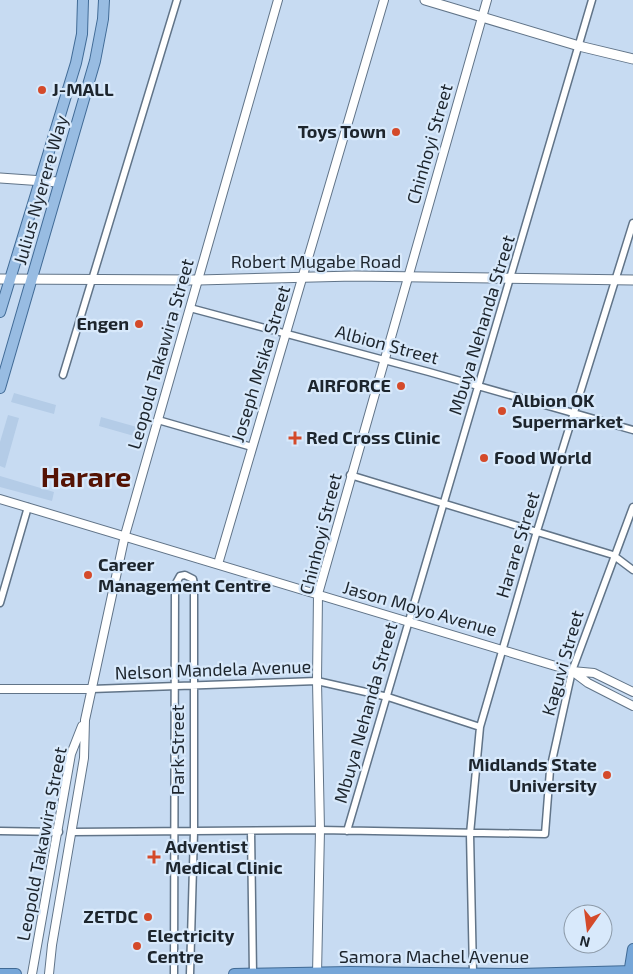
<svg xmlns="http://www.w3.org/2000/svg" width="633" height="974" viewBox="0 0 633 974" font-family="'Exo 2',sans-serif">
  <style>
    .built { fill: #c7dbf2; fill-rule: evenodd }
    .green { fill: #b4cce7 }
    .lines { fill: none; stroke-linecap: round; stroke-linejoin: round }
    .minor-casing { stroke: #617488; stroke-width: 9 }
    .tertiary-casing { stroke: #617488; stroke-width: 10 }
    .secondary-casing { stroke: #617488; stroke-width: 11 }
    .primary-casing { stroke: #416b96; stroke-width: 12 }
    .trunk-casing { stroke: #416b96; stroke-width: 12 }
    .minor { stroke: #fff; stroke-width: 6 }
    .tertiary { stroke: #fff; stroke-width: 8 }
    .secondary { stroke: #fff; stroke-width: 9 }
    .primary { stroke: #98bce2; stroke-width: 10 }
    .trunk { stroke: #76a6d8; stroke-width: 10 }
    .poi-dot { fill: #d44a2a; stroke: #d8e9fb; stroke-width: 2 }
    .labels { text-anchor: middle; stroke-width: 4.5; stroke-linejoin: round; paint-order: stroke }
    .poi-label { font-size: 18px; font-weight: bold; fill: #1d252d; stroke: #d8e9fb; text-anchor: start }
    .street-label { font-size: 18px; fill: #1d252d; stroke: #d8e9fb }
    .town-label { font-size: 28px; font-weight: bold; fill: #551304; stroke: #d8e9fb }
  </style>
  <rect width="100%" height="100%" fill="#d8e9fb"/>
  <path class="built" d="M0,0H633V974H0ZM573,914H603V944H573Z"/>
  <path class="green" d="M14,393L56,405L54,414L11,402Z
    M8,415L19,418L5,468L0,466V442Z
    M101,417L144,429L141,438L99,426Z
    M0,476L54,492L52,501L0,487Z"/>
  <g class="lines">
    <g class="minor-casing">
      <path id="minor" d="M190,308L429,372L633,430
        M63,375L177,0
        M158,420L252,447
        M350,475L613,555L633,570
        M0,603L28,507
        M91,689L317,681L388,697L480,727
        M0,831L59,832
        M251,831L253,974
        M347,831L592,0
        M72,832L320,830L545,834L550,770L572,671L633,507
        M473,973L470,834L480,727L537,531L633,223
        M174,974L175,585L180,576L185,575L193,579L194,584V832L190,974"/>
    </g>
    <g class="tertiary-casing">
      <path id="tertiary" d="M0,499L572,671L594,673L633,692
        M218,564L384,0
        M572,671L588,683L633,706
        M0,689H91
        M32,974L71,754L82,726
        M49,974L52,945L84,758L85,720L125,535L278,0
        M317,974L320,830L317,681L318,594L487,0"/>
    </g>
    <g class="secondary-casing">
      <path id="secondary" d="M425,0L579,46L633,59
        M0,178L58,182
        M0,279L198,280L354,276L633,280"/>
    </g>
    <g class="primary-casing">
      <path id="primary" d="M0,312L76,63L82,34L83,0
        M0,388L95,61L103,19L104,0"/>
    </g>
    <g class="trunk-casing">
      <path id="trunk" d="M0,974H16
        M234,974L349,972L518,974L633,971
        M629,974L633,949"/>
    </g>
    <use href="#minor" class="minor"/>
    <use href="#tertiary" class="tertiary"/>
    <use href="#secondary" class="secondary"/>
    <use href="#primary" class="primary"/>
    <use href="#trunk" class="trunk"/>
  </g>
  <g class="poi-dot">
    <circle cx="42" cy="90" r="5"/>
    <circle cx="396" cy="132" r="5"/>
    <circle cx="139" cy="324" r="5"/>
    <circle cx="401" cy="386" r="5"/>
    <circle cx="502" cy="411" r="5"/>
    <path d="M292.5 430.5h5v5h5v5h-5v5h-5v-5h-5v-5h5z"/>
    <circle cx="484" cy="458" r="5"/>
    <circle cx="88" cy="575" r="5"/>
    <circle cx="607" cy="775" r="5"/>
    <path d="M151.5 849.5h5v5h5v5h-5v5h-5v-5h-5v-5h5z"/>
    <circle cx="148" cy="917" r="5"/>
    <circle cx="137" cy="946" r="5"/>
  </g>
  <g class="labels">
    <g class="poi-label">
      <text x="52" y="96">J-MALL</text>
      <text x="386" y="138" text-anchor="end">Toys Town</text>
      <text x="129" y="330" text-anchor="end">Engen</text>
      <text x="391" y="392" text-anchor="end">AIRFORCE</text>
      <text x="512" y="407">Albion OK<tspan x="512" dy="21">Supermarket</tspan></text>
      <text x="306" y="444">Red Cross Clinic</text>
      <text x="494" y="464">Food World</text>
      <text x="98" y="571">Career<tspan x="98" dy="21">Management Centre</tspan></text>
      <text x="597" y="771" text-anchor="end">Midlands State<tspan x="597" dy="21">University</tspan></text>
      <text x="165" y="853">Adventist<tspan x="165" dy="21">Medical Clinic</tspan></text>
      <text x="138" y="923" text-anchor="end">ZETDC</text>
      <text x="147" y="942">Electricity<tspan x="147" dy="21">Centre</tspan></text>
    </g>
    <g class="street-label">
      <text transform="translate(430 144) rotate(-74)" y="6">Chinhoyi Street</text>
      <text transform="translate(41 190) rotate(-74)" y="6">Julius Nyerere Way</text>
      <text x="316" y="268">Robert Mugabe Road</text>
      <text transform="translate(482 325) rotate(-73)" y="6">Mbuya Nehanda Street</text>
      <text transform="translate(387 345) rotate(15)" y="6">Albion Street</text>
      <text transform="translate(161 354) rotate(-74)" y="6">Leopold Takawira Street</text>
      <text transform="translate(261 364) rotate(-73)" y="6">Joseph Msika Street</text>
      <text transform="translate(321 534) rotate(-76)" y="6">Chinhoyi Street</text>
      <text transform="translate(518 545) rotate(-73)" y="6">Harare Street</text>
      <text transform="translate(420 609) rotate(16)" y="6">Jason Moyo Avenue</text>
      <text transform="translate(563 663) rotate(-74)" y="6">Kaguvi Street</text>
      <text transform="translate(213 670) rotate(-2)" y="6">Nelson Mandela Avenue</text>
      <text transform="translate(366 713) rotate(-74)" y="6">Mbuya Nehanda Street</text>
      <text transform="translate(178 750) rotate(-90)" y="6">Park Street</text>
      <text transform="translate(42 844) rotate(-79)" y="6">Leopold Takawira Street</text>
      <text x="434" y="963">Samora Machel Avenue</text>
    </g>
    <g class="town-label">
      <text x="86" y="487">Harare</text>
    </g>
  </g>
  <g transform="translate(588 929) rotate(194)"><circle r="24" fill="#d8e9fb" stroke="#8d9ba9"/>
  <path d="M0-4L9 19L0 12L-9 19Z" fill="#d44a2a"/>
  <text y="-8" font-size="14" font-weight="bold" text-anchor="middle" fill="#1d252d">N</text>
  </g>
</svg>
